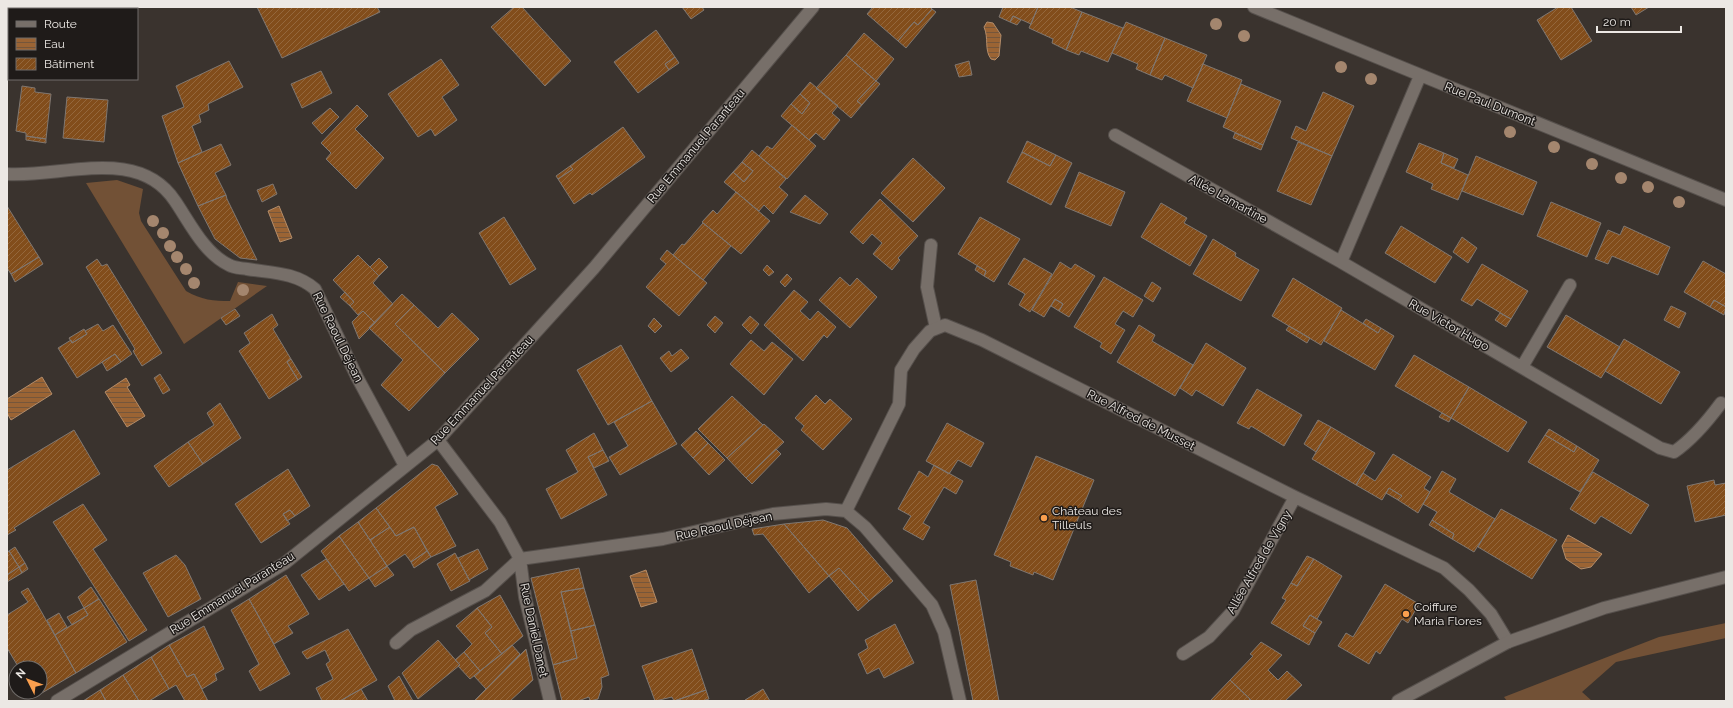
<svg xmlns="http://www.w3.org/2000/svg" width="1733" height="708" viewBox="0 0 1733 708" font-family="Raleway,sans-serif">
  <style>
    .grass { fill: #725136 }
    .water { fill: url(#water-rules); stroke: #b38c69 }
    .building { fill: url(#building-hatch); stroke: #7f7771 }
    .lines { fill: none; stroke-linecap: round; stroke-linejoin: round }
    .lane-casing { stroke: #56504c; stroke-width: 14 }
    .street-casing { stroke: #56504c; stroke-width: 14 }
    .secondary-casing { stroke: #56504c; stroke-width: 14 }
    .lane { stroke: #776f69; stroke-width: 12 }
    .street { stroke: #776f69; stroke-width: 12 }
    .secondary { stroke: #776f69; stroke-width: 12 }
    .tree { fill: #a4866e }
    .poi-dot { fill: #fa9f4e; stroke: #1f1b19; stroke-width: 1.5 }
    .labels { text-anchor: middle; stroke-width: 3; stroke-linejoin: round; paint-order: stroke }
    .street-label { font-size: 12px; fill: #ece8e4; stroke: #1f1b19 }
    .poi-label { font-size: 12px; fill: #ece8e4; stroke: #1f1b19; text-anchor: start }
  </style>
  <defs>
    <pattern id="water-rules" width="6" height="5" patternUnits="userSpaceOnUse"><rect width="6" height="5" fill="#9b6434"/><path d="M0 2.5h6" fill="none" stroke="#75563b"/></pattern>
    <pattern id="building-hatch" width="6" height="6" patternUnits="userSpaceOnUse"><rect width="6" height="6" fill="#824d1b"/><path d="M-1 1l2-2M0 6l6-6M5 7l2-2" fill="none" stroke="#94673c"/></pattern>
  </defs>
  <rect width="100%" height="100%" fill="#3a332e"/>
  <path class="grass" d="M117,180L143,189L139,213L141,221L186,291C201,300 214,301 230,301L238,282L267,286L184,344L86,183Z
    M1726,623V638L1616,662L1582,692L1592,701H1507L1504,697L1659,637Z"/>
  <path class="water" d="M987,22L993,23L1001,35L999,56L995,60L991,59C984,50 989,38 984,27Z
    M279,206L292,238L280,242L268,211Z
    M42,377L52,394L11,420L7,413V399Z
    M126,378L130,385L127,387L145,416L127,427L105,392Z
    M1568,535L1602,554L1591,567L1581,569L1566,559L1562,546Z
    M646,570L657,602L641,607L630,576Z"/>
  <path class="building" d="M257,7H377L380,12L282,58Z
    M514,7H522L571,61L545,86L491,27Z
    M682,7H702L704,10L691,19Z
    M873,7H930L932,9L918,25L914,22L898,41L867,14Z
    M1003,7H1038L1031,24L1013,16L1010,22L999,17Z
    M1038,7H1070L1082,12L1066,50L1052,43L1053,39L1029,28Z
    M1558,7H1571L1592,41L1561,60L1537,20Z
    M1631,7H1649L1636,15Z
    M932,9L936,12L906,48L898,41L914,22L918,25Z
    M1082,12L1123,28L1108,62L1081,51L1079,55L1066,50Z
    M1013,16L1021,20L1017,25L1010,22Z
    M1126,22L1165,38L1150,75L1136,69L1138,64L1112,53Z
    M656,30L675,57L665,64L669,70L638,93L614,62Z
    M864,33L894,59L876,81L846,55Z
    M1165,38L1207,55L1193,88L1165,75L1162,80L1150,75Z
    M846,55L876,81L857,101L862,105L851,118L816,88Z
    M675,57L679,63L669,70L665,64Z
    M441,59L459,85L442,97L457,120L435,136L431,129L418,137L388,94Z
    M229,61L243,87L208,104L209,110L199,115L201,122L192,126L202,152L178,163L162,116L184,107L176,86Z
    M969,61L972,75L959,77L955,65Z
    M1203,64L1242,80L1227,118L1187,101Z
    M321,71L332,93L302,108L291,84Z
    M876,81L880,84L862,105L857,101Z
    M810,82L838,106L832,113L840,120L824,140L816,133L809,140L781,116L791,104L802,114L810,103L800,94Z
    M1241,84L1281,101L1263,145L1223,127Z
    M22,86L35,88V92L51,94L46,139L26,136V133L16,131Z
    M1323,92L1354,106L1332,156L1291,138L1296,126L1306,131Z
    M800,94L810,103L802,114L791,104Z
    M67,97L108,100L104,142L63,138Z
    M357,105L368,116L355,129L384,158L356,189L326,159L331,153L321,143Z
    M330,108L339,117L322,134L312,123Z
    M792,125L816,146L787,179L759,156L767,146L772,149Z
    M623,127L645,157L592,195L590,193L574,204L558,179L573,169L570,166Z
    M1235,133L1263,145L1261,150L1233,138Z
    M26,136L46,139V143L26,140Z
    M1027,141L1056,155L1050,166L1022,152Z
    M1298,142L1332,156L1311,205L1277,191Z
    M1419,143L1444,153L1441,163L1468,175L1458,200L1431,189L1433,184L1406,172Z
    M221,144L231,165L215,173L226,195L198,206L178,163Z
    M752,150L786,179L779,187L788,195L773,214L764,205L759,211L724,182L733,172L744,182L753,171L742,162Z
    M1022,152L1050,166L1056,155L1072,163L1051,205L1007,182Z
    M1444,153L1458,159L1454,168L1441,163Z
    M1476,156L1537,182L1523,215L1462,191Z
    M913,158L945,188L913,222L881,193Z
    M742,162L753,171L744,182L733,172Z
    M570,166L573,169L558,179L556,176Z
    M1079,172L1125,192L1111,226L1065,207Z
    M273,184L277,194L262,202L257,190Z
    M736,192L770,221L741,254L702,222L713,210L717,214Z
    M226,195L227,199L257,260L240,258L215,239L198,206Z
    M805,195L828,214L820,224L790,212Z
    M880,199L918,236L898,258L900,260L892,270L873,254L882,243L872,234L863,244L850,232Z
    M1551,202L1601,223L1587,257L1537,236Z
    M1161,203L1187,218L1184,223L1207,236L1190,266L1141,237Z
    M7,206L39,257L11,274L7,268Z
    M504,217L536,269L510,285L479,233Z
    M980,217L1020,239L994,282L984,276L986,271L958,254Z
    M703,223L731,246L703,280L673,255L682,244L684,245Z
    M1401,226L1452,257L1435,283L1385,253Z
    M1624,226L1670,247L1658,275L1612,256L1608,264L1595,259L1608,230L1620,235Z
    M1462,237L1477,248L1468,263L1453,252Z
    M1213,239L1236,253L1235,256L1259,270L1241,301L1193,274Z
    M667,250L707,283L679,316L646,287L666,264L660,259Z
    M358,255L379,276L373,283L393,304L375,323L363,311L358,315L350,306L354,302L333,280Z
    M39,257L43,264L15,282L11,274Z
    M379,258L388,267L379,276L370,267Z
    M1024,258L1052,274L1030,312L1019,305L1025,294L1008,284Z
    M97,259L102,266L107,264L162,353L142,366L133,351L135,349L86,267Z
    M1703,261L1726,274V307L1714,300L1710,307L1684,292Z
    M1060,262L1071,269L1075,264L1095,276L1069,317L1059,311L1063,304L1055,299L1044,317L1032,310Z
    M1482,264L1528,291L1511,319L1477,299L1472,306L1461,300Z
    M767,265L774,272L769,276L763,270Z
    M977,266L986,271L984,276L975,270Z
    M787,274L792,279L785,287L780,282Z
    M840,277L850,286L857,278L877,297L850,328L819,300Z
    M1104,277L1143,300L1133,317L1123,311L1115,324L1125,330L1111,354L1100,347L1102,343L1074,327Z
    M1293,278L1342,308L1321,345L1272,316Z
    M1152,282L1161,288L1153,302L1144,296Z
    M794,290L808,302L800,311L810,320L818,311L836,327L827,338L824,335L803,361L764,325Z
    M345,292L354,302L350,306L340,297Z
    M402,294L414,305L395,324L445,373L409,411L381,385L403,360L369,328Z
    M1055,299L1063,304L1059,311L1051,306Z
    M1714,300L1726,307L1724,315L1710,307Z
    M414,305L438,328L452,313L479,339L445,373L395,324Z
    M1671,306L1686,313L1679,328L1664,320Z
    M235,309L240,316L226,325L221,318Z
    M1341,310L1378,333L1381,328L1394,336L1375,370L1324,341Z
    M363,311L375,323L359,339L352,322Z
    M1500,313L1511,319L1506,327L1495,320Z
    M272,314L278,325L273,329L291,359L287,362L298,380L269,399L239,351L250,343L244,333Z
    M1566,315L1620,347L1601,378L1547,347Z
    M715,316L723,323L715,333L707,325Z
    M750,316L759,324L751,334L742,325Z
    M654,318L662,326L655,333L648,326Z
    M1366,319L1381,328L1378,333L1363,323Z
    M98,324L103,331L113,325L132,354L121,362L115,354L77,378L58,348L71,340L72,343L87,334L85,331Z
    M1139,325L1155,335L1152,341L1193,365L1175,396L1117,362Z
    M1289,326L1310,338L1307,343L1286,330Z
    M84,329L87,334L72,343L69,338Z
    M1624,339L1680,372L1661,404L1605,371Z
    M751,340L764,351L772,342L793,359L764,395L730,364Z
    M1206,343L1246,368L1223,406L1196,390L1192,396L1180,388Z
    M621,345L652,401L608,425L577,370Z
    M681,349L689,358L671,372L660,358L669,351L672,356Z
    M115,354L121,362L107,371L102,362Z
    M1414,355L1469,387L1451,418L1395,386Z
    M291,359L302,377L298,380L287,362Z
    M160,374L170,390L163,394L154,378Z
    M1469,387L1527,422L1508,452L1451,418Z
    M1257,389L1302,415L1284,446L1251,426L1249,429L1237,423Z
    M816,395L825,404L830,399L852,419L823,450L801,430L804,426L795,418Z
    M732,396L763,425L727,458L698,429Z
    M652,401L677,444L620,475L609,457L628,446L614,422Z
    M220,403L241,438L203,464L188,442L214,425L207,413Z
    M1442,413L1451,418L1449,422L1439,417Z
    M1318,420L1331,427L1316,452L1304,444Z
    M947,423L984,443L971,467L958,460L949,474L926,461Z
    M764,424L784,442L746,478L727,458Z
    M1331,427L1375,453L1356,485L1312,459Z
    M1549,429L1577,446L1574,452L1545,435Z
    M74,430L100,474L14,528L16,530L7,535V470Z
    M696,431L708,443L693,458L681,445Z
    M594,433L603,450L588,457L607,495L561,519L546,489L578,472L566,450Z
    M1545,435L1574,452L1577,446L1599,460L1580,492L1528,462Z
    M188,442L203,464L169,487L154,466Z
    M708,443L725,460L709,475L693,458Z
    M776,449L781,454L752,484L746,478Z
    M603,450L609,461L594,468L588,457Z
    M1393,454L1431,477L1424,488L1430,492L1418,513L1398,500L1402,496L1389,488L1382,500L1356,485L1363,473L1375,481Z
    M1036,456L1094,480L1053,580L1034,572L1033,575L1010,566L1011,562L994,555Z
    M432,464L438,466L458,494L435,507L456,546L431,557L414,527L396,536L376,508Z
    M934,465L963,481L956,494L944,487L923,523L930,527L923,540L903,529L911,516L898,509L919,471L928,477Z
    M288,469L310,506L295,516L290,510L283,514L290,524L261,543L235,504Z
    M1442,471L1456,479L1449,492L1495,519L1474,552L1452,539L1454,534L1432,520L1437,512L1423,504Z
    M1593,472L1649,505L1631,534L1601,516L1595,524L1570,509Z
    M1714,480L1715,485L1726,483V515L1695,522L1687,486Z
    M1389,488L1402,496L1398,500L1386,493Z
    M83,504L107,540L93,549L147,630L129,641L53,522Z
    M376,508L390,527L370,540L358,522Z
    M1501,509L1557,540L1532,579L1478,547Z
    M290,510L295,516L287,521L283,514Z
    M823,520L847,528L893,581L869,601L839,568L829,576L784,524Z
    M1432,520L1454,534L1452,539L1429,525Z
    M358,522L387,566L369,578L339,536Z
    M784,524L829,576L809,593L763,534L754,535L752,529Z
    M390,527L396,536L414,527L427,551L411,562L405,554L387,566L370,540Z
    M339,536L369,578L349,591L321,551Z
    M15,547L25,563L19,567L9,551Z
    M478,549L488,569L469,580L458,558Z
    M9,551L19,567L7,575V552Z
    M427,551L431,557L414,568L411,562Z
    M455,553L470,581L451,591L437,564Z
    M176,555L185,565L201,599L168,617L143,573Z
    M1307,556L1314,559L1297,586L1291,583Z
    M326,559L344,584L319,600L301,575Z
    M1314,559L1342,576L1317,619L1310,615L1303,626L1315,633L1309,645L1271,623L1286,600L1282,598L1291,583L1297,586Z
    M25,563L28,569L22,573L19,567Z
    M387,566L394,575L375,587L369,578Z
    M19,567L22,573L7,582V575Z
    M579,568L584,588L561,592L577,658L553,665L531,578Z
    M839,568L869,601L858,611L829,576Z
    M286,575L309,614L288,626L293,633L274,644L249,599Z
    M976,580L999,701H973L950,585Z
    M1385,584L1419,604L1408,623L1402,619L1380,654L1376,651L1369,664L1338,646L1346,633L1353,637Z
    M91,587L99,599L84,608L78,597Z
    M28,588L76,673L35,697L32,692H40V668H19L7,648V615L28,602L21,592Z
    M584,588L595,625L571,631L561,592Z
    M500,595L523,636L502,654L485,633L492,627L477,608Z
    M99,599L127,642L76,673L55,635L88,615L84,608Z
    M249,599L290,674L260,691L249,671L259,664L231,610Z
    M84,608L88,615L72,625L67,617Z
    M477,608L492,627L485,633L502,654L480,671L464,652L472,644L456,626Z
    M59,613L67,627L55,635L47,620Z
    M1310,615L1322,622L1315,633L1303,626Z
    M895,624L914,663L884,678L879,668L867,674L858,654L868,648L865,640Z
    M595,625L609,675L601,678L602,687L598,699L590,701L589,697L578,701H562L553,665L577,658L571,631Z
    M204,626L224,669L215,674L217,680L202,689L194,674L187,677L169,645Z
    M348,629L377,680L340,701H322L316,688L333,679L326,664L330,661L325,650L307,659L302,652Z
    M438,640L460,665L418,699L402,673Z
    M1261,642L1282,655L1268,670L1278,680L1287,671L1302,685L1285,701H1252L1230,680L1253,656L1250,654Z
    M169,645L187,677L194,674L208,701H185L176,685L169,689L151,657Z
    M512,645L520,654L486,689L474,676Z
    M526,649L533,680L510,701H474Z
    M692,649L706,690L674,701L672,697L655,701L642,666Z
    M464,652L480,671L470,679L458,666L460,665L455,660Z
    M151,657L169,689L149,701H139L123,675Z
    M123,675L139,701H106L100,690Z
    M399,676L413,701H395L388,686Z
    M1230,680L1250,699L1248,701H1210Z
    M361,689L368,701H340Z
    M763,689L770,701H746L745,700Z
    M100,690L106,701H83Z
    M706,690L709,699L702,701H674Z"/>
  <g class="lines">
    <g class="lane-casing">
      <path id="lane" d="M931,245L927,287L936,328"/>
    </g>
    <g class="street-casing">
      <path id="street" d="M1254,7L1726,200
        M1420,76L1341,262L1660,448L1674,452C1693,439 1707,422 1721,403
        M1115,135L1341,262
        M7,174C61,178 138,145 175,201C190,223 204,253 229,265C234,268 241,268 247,269C271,273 295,272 315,289L357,377L405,466
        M1522,367L1570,285
        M438,440L500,522L520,559L525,597L550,701
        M846,511L899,404L901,370L914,349L930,331L945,325L982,340L1295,497L1444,568L1469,590L1491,614L1508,642
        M520,559L663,539L773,514L826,509L846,511L865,527L932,605L944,632L960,701
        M396,643L411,630L485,591L520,559
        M1183,654L1209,637L1233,611L1295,497
        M57,701L285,563L438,440L594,268L813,7"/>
    </g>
    <g class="secondary-casing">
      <path id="secondary" d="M1398,701L1508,642L1604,608L1726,577"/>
    </g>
    <use href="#lane" class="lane"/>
    <use href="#street" class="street"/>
    <use href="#secondary" class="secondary"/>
  </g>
  <g class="tree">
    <circle cx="1216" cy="24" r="6"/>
    <circle cx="1244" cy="36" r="6"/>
    <circle cx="1341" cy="67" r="6"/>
    <circle cx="1371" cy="79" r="6"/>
    <circle cx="1510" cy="132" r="6"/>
    <circle cx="1554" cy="147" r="6"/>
    <circle cx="1592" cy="164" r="6"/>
    <circle cx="1621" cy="178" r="6"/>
    <circle cx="1648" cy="187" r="6"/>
    <circle cx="1679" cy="202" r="6"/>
    <circle cx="153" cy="221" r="6"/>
    <circle cx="163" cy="233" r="6"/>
    <circle cx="170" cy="246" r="6"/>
    <circle cx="177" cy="257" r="6"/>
    <circle cx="186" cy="269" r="6"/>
    <circle cx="194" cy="283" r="6"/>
    <circle cx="243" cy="290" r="6"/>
  </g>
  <g class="poi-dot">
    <circle cx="1044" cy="518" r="4"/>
    <circle cx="1406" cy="614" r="4"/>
  </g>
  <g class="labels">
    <g class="street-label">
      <text transform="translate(1490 104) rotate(22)" y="4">Rue Paul Dumont</text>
      <text transform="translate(696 146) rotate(-50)" y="4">Rue Emmanuel Paranteau</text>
      <text transform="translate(1228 199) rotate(29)" y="4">Allée Lamartine</text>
      <text transform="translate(1449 325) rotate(30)" y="4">Rue Victor Hugo</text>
      <text transform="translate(338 337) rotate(64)" y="4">Rue Raoul Déjean</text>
      <text transform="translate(482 390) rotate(-47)" y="4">Rue Emmanuel Paranteau</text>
      <text transform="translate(1141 420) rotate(27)" y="4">Rue Alfred de Musset</text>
      <text transform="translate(724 526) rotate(-12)" y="4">Rue Raoul Déjean</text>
      <text transform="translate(1259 562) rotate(-60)" y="4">Allée Alfred de Vigny</text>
      <text transform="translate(232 593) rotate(-32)" y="4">Rue Emmanuel Paranteau</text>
      <text transform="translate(534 630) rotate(78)" y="4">Rue Daniel Danet</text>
    </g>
    <g class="poi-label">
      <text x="1052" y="515">Château des<tspan x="1052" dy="14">Tilleuls</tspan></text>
      <text x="1414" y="611">Coiffure<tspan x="1414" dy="14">Maria Flores</tspan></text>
    </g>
  </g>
  <rect width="1733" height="708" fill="none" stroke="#ece8e4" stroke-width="16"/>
  <rect x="8" y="8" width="130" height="72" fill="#1f1b19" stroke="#716d6a"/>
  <rect x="16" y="21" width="20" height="6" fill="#776f69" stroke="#716d6a"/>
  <text x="44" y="28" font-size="12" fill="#ece8e4">Route</text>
  <rect x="16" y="38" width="20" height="12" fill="url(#water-rules)" stroke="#716d6a"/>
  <text x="44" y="48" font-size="12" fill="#ece8e4">Eau</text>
  <rect x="16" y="58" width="20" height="12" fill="url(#building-hatch)" stroke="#716d6a"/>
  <text x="44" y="68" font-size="12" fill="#ece8e4">Bâtiment</text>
  <g transform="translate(28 680) rotate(312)"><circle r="19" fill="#1f1b19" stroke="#716d6a"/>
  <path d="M0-3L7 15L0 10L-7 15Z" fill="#fa9f4e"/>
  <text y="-6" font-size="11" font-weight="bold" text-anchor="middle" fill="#ece8e4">N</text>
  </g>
  <path d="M1597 26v6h84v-6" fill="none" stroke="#ece8e4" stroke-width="2"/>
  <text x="1603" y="26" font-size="12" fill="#ece8e4" stroke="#1f1b19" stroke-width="3" paint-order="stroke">20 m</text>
</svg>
